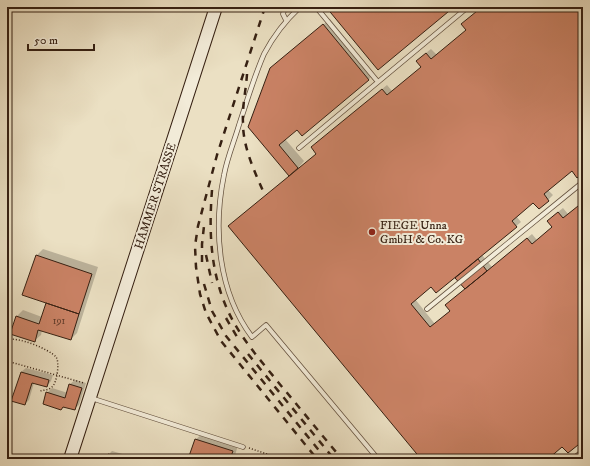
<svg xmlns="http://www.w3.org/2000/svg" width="590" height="466" viewBox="0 0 590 466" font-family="'IM FELL DW Pica',serif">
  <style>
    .shadow { fill: #0003; fill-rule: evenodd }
    .building { fill: #ca8265; stroke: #362012 }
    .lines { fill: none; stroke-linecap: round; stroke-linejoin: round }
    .service-casing { stroke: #63503e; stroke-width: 5.5 }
    .secondary-casing { stroke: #362012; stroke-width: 14 }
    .path { stroke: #362012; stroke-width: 1.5; stroke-dasharray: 1 2; stroke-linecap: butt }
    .service { stroke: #f2ebd8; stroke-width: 4 }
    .secondary { stroke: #f2ebd8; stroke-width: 12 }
    .rail { stroke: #362012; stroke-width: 2.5; stroke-dasharray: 7 7; stroke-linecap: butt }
    .poi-dot { fill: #8f2418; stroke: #f2ebd8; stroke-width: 1.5 }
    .labels { text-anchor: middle; stroke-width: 4; stroke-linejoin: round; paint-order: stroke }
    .number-label { font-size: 10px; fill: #5b3827 }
    .street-label { font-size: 12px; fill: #362012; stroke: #f2ebd8 }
    .poi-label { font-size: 12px; fill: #362012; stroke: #f2ebd8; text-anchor: start }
  </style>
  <rect width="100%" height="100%" fill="#ebe0c3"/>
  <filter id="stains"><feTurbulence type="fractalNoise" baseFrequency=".005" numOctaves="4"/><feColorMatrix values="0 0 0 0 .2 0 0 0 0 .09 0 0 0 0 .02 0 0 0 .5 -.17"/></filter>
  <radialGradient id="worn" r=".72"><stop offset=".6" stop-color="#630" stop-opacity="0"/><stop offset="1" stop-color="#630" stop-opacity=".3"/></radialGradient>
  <path class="shadow" d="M482,7H583V172L572,170L548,190L553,195L548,200L539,208L534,201L516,216L521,222L482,255L492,267L532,234L537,240L553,226V216L563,208L568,214L583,202V439L563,446L546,459H422L290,176L249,127L278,62L330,19L374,74L368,80L297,128L285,139L304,161L299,167L300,168L317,153V143L387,85L392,91L422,67V56L431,49L437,55L467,30ZM456,276L466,288L451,310L435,324L415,299L431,286Z
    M43,249L98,267L77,333L71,339L42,330L41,335L34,341L16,317L23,310L42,317L47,302L23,295L37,255Z
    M26,368L53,375L51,381L47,386L34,383L29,400L25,404L21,372Z
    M75,380L86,383L79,405L74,409L47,393L52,388L68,393L70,384Z
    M202,434L238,445L234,459H189L195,440Z
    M112,451L126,455L124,459H107L109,454Z"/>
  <path class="building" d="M326,7H454L378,70Z
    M482,7H583V173L577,178L572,171L544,194L549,201L539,209L533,203L512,221L517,227L436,293L431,287L411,304L430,327L450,311L445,305L487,271L527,238L532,244L552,227L547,221L558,212L563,218L583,202V441L568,453L562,447L548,459H421L228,226L316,154L311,147L382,89L387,95L421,67L416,61L426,53L431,59L466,30L461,24Z
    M323,24L369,80L302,136L297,130L279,145L298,168L289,176L248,127L270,68Z
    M36,255L92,274L79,314L22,295Z
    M478,259L487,271L465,289L455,278Z
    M46,303L79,314L71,340L38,330L35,342L10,334L16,316L39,324Z
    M21,372L49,380L47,387L32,383L25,405L11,401Z
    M69,384L82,388L75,410L63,407L61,410L43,404L46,392L65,398Z
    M195,439L233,451L230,459H188Z
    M108,454L123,458V459H106Z"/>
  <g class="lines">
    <g class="service-casing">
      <path id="service" d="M285,7L283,14L286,20
        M300,7C285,21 274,35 264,54C254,77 247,101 239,125C234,142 227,158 224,175C213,229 218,292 252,337L266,325L378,459
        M378,82L468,7
        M299,148L378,82L316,7
        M427,309L583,182
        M91,398L243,447
        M573,459L583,451"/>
    </g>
    <g class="secondary-casing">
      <path id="secondary" d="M70,459L216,7"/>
    </g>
    <path class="path" d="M7,340C17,336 49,349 56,357C60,362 57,383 52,387C49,390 44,390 40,391
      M7,361L84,383
      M249,448L282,459"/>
    <use href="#service" class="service"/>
    <use href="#secondary" class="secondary"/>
    <path class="rail" d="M265,7L217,155L198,226L195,246L196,267L200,294L206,313L221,341L317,459
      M247,74C246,90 242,107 243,123C243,147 254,170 263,191
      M212,190C209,229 210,267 225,304C237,334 258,357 278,382C299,407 320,433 342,459
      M206,255L212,283
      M202,262V244L204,226
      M204,284L212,311L226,336L326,459
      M226,318L240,342
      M248,354L334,459"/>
  </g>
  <circle class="poi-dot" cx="372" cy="232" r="4"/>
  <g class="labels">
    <g class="number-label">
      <text x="59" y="324">191</text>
    </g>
    <g class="street-label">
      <text transform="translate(155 196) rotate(-72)" y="4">HAMMER STRASSE</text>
    </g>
    <g class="poi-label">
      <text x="380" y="229">FIEGE Unna<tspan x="380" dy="14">GmbH &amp; Co. KG</tspan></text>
    </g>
  </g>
  <rect width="590" height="466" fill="none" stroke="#ebe0c3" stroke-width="24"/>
  <rect x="8" y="8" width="574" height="450" fill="none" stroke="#362012" stroke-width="2"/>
  <rect x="12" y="12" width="566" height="442" fill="none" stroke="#362012"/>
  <path d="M28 44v6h66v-6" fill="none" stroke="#362012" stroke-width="2"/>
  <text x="34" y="44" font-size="12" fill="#362012" stroke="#f2ebd8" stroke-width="3" paint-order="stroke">50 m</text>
  <rect width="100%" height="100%" filter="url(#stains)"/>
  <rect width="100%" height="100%" fill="url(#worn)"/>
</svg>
